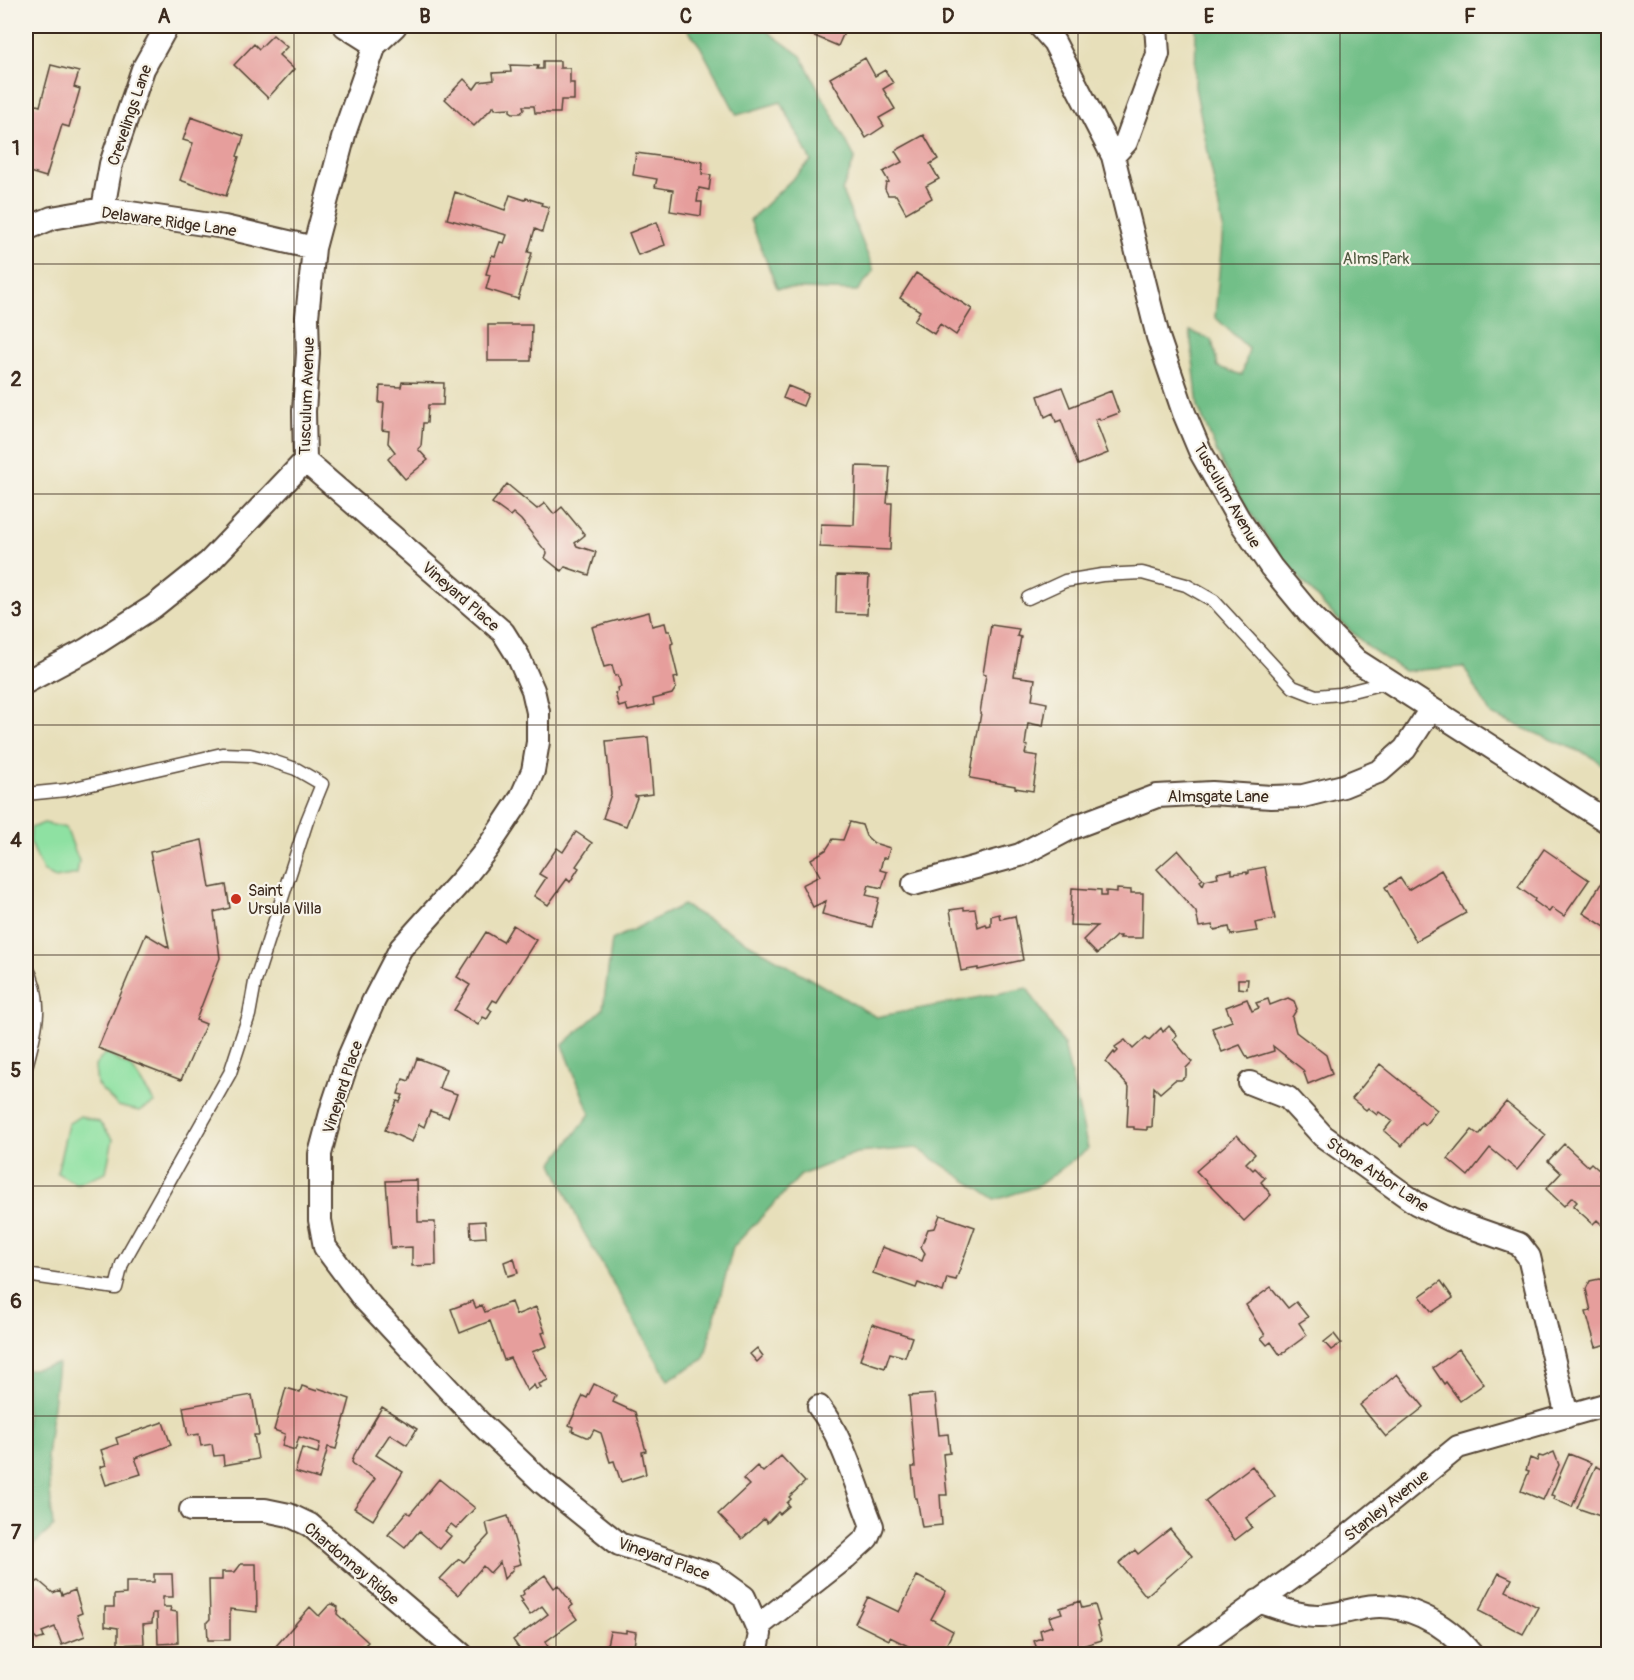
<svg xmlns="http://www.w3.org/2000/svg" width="1634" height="1680" viewBox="0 0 1634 1680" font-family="Pangolin,sans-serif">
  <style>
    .green { fill: #8ee1a2; stroke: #648660; stroke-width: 1.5 }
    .forest { fill: #72bf88; stroke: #567453; stroke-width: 1.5 }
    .building { fill: #e69e9c }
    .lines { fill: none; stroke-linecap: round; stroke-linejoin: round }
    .lane-casing { stroke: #554535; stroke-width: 15 }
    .street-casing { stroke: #554535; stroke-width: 26 }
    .lane { stroke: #fff; stroke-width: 12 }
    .street { stroke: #fff; stroke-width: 22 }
    .grid { fill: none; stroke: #3b2a1e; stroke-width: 1.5; stroke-opacity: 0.55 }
    .poi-dot { fill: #c8321e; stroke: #f7f3e8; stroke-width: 2 }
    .labels { text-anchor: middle; stroke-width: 4.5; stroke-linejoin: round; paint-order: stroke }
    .street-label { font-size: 16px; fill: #3b2a1e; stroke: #f7f3e8 }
    .park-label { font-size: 16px; fill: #50583f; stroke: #f7f3e8 }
    .poi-label { font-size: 16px; fill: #3b2a1e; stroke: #f7f3e8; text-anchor: start }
    .neatline { fill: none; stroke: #3b2a1e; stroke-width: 2 }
    .grid-label { font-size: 20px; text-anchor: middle; font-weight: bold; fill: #3b2a1e }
  </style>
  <rect width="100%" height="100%" fill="#f7f3e8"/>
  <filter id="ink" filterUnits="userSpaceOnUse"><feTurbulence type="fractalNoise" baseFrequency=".0167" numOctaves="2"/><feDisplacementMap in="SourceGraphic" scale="12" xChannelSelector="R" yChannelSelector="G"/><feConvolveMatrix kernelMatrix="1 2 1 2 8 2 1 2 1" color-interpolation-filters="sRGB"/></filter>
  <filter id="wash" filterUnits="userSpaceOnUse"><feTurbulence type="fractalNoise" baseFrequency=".008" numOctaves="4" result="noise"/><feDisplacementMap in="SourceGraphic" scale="24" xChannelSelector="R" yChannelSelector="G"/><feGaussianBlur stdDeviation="1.35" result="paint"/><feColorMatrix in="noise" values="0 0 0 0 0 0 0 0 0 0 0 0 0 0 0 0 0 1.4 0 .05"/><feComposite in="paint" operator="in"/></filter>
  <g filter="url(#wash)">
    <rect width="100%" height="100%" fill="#e7dfba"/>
    <path class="green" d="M44,823L66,828L79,861L77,874L55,878L43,871L30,841L31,828Z
      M105,1053L132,1068L155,1103L139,1111L118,1106L97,1085L95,1066Z
      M80,1116L99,1122L113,1139L106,1172L76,1184L57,1173L68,1124Z"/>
    <path class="forest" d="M685,26H760L801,56L855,158L842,191L874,271L857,291L777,288L750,220L811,161L781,102L737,115L700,46Z
      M1196,26H1608V770L1591,756L1491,715L1464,667L1404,671L1368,647L1325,607L1281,556L1249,511L1222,464L1198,407L1190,331L1212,340L1218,367L1242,375L1249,349L1215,317L1223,228L1195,87Z
      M683,905L876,1017L1027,988L1064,1045L1088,1149L1038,1186L995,1200L917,1148L856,1153L801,1175L733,1247L704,1359L668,1380L582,1229L553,1163L590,1114L563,1045L603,1009L612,940Z
      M58,1364L47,1456L53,1527L26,1552V1370Z"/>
    <g id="blocks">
      <path class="building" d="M791,26H847L838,46Z
        M273,35L287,47L279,55L294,69L268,98L234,65L254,44L259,49Z
        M865,58L875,76L885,70L893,83L883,89L895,109L879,118L884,126L866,138L830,78Z
        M543,61H560V68H570V83H574V100H561L560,113H535L534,106H523L524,109L521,113H513L510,111V108L495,109L494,106L474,126L445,99L464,79L474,89L479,82L494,80L493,73L511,72L510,65L538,66L537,69H543Z
        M51,65L79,72L74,87L80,89L69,127L62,125L46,177L26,171L32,149L26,147V137L29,126L26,125V102L40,106Z
        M191,117L244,136L237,156L239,157L226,196L180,180L193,143L183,140Z
        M924,135L938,159L930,164L939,179L926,186L932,198L906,213L896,195H888L885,189L886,183L889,182L883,172L902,162L895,151Z
        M636,153L703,162L702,174L711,175L709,190L699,188L697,202H702L701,216L670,211L673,190L655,187L657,179L633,175Z
        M455,192L505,210L510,195L525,200L526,198L542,203L541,205L549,207L542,232L535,229L528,252L532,253L518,299L486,289L490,275L486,274L492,255L495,256L500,242L504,243L507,235L447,219Z
        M657,222L665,245L638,255L629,233Z
        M916,273L972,309L956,335L940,324L934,334L914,321L920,311L900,298Z
        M488,325H532L531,361H488Z
        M402,382L444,383L443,405H428L427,423H423L421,446L418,449L428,460L405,479L388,459L395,452L388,443L389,431L382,430L384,403H379L380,386L401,387Z
        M788,386L808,394L803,406L783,398Z
        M1062,387L1070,407L1111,391L1119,413L1100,420L1099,418L1095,419L1108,453L1078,465L1061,420L1056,422L1053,413L1045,417L1038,396Z
        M856,466L890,467L887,503H892L890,550L820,547L821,524L854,525Z
        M507,484L537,509L545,503L554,514L562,507L585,535L575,543L577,546L596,552L589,575L565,567L562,571L560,570L545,558L547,553L521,520L513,513L510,516L492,503Z
        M837,575L869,576L867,614L836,613Z
        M649,612L652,626L665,623L667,631H670L673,643L671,644V648L678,677L674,678L676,688L672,694L653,699L654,705L628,711L626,705L619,707L615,693L618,692L617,688L621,687L618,675L615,676L612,665L604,667L592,627Z
        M991,625L1019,629L1017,636L1021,637L1014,676L1035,679L1032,700L1047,703L1043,726L1028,723L1025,745L1027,746L1025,754L1038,756L1033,791L1015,788V786L970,778L981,713H980L986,675L983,674Z
        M648,737L653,794L635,796L637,798L626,826L603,818L611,794L606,741Z
        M850,822L862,825L866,836L874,843L890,848L887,858H883L880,870L887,872L882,888L869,885L866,895L879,898L872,927L822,914L826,901L813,907L802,885L820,876L811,859L826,850L833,839L843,840Z
        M576,832L592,843L576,866L579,868L570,882L567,879L548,905L534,896L546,878L539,874L557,848L563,852Z
        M202,840L210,888L226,885L230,908L214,912L220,958L196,1020L206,1024L181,1080L98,1048L146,934L169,948L150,852Z
        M1544,849L1589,880L1564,916L1552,908L1549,912L1534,901L1535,899L1518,887Z
        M1178,850L1203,879L1200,881L1203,885L1205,880L1218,877L1217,873L1232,870V874L1247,872V874L1249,873V870L1265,867L1275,919L1255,923L1257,931L1231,935L1229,927L1214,930L1213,925L1199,927L1196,912L1157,869Z
        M1441,870L1466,913L1416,941L1385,887L1400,878L1408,890Z
        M1608,872V929L1583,913Z
        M1072,888L1101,890V896H1106V891L1117,892V889L1131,890V893H1143L1142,938H1120L1121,936H1116L1097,954L1083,940L1097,926L1070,925Z
        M964,908V910L975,909L978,927L986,924L987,927L991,926V916L999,914L1000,919L1015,916L1023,960L978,970V968L961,971L950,910Z
        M513,925L536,940L497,1002L493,1000L488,1008L492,1011L487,1019L483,1017L478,1025L454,1010L470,985L457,977L486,932L503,942Z
        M1238,979H1248L1247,989L1238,988Z
        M1288,998L1294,1001L1297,1009L1292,1017L1296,1032L1326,1055L1332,1074L1308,1084L1303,1070L1273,1046L1274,1051L1248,1059L1240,1045L1222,1052L1212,1028L1232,1021L1226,1007L1247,999L1252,1011L1259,1008L1256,1003L1268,999L1270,1005Z
        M1169,1026L1177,1035L1173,1039L1192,1062L1186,1068V1076L1181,1080H1175L1160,1093L1154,1087L1152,1127H1147V1130L1134,1129V1127H1127L1129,1087L1106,1062L1114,1052L1115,1054L1118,1051L1115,1047L1125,1040L1133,1049L1146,1037L1149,1040L1161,1028L1163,1032Z
        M417,1058L446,1069L439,1088L457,1094L448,1117L430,1111L424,1127L419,1124L412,1142L385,1130L397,1101L400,1102L403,1095L398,1094L403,1079L409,1081Z
        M1380,1064L1437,1110L1425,1125L1421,1122L1402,1146L1384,1131L1392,1121L1379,1112L1377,1115L1368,1108L1366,1110L1352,1099Z
        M1506,1102L1546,1135L1517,1170L1490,1148L1468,1176L1448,1159L1472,1130L1479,1135Z
        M1237,1135L1255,1154L1246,1163L1253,1170L1255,1168L1265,1178L1261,1182L1271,1195L1244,1221L1196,1171Z
        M1564,1144L1588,1166L1591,1163L1601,1172L1599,1175L1608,1184V1226L1606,1229L1597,1220L1593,1224L1573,1206L1577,1202L1572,1197L1564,1206L1546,1189L1561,1173L1548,1161Z
        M417,1180L418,1222H435L436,1265L412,1266V1247L391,1248L386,1181Z
        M940,1215L975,1227L956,1280L947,1278L943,1292L918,1283L916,1288L873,1273L882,1247L922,1261L925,1253L921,1247L928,1229L935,1228Z
        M485,1221L486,1237L471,1238L470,1222Z
        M514,1258L518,1273L508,1276L504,1262Z
        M1599,1279L1607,1282L1608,1289V1344L1596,1347L1586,1312L1591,1311L1586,1289L1590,1281Z
        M1441,1281L1453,1298L1432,1312L1420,1296Z
        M1271,1287L1288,1308L1296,1302L1308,1317L1299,1323L1307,1335L1280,1355L1271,1342L1267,1345L1261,1338L1265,1335L1246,1305Z
        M473,1301L476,1308L482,1305L485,1312L511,1302L516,1315L536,1307L545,1332L542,1333L547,1346L532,1352L548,1380L539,1384L541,1388L536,1389L534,1385L527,1391L510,1358L504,1360L490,1321L460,1333L451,1309Z
        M872,1324L912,1337L905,1357L890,1353L885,1368L860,1360Z
        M1334,1334L1341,1343L1331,1350L1324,1342Z
        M757,1348L763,1356L757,1362L750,1354Z
        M1459,1349L1484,1384L1460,1401L1446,1382L1444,1384L1433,1368Z
        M1397,1374L1424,1407L1386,1437L1360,1405Z
        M594,1384L616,1395L613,1402L635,1412L646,1451L642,1452L646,1474L621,1482L614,1461L610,1462L601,1433L594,1430L590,1437H586L572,1431L573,1427L569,1425L583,1396L587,1398Z
        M302,1386L317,1391L318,1388L350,1399L336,1449L328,1447L319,1479L295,1472L302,1448L318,1453L320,1443L299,1437L295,1450L282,1446L285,1434L274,1430L286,1388L300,1392Z
        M935,1394L939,1435L948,1434L950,1453L943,1454L947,1495H940L942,1525L922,1527L917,1498H915L912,1467H915L909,1396Z
        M252,1395L259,1435H254L258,1459L224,1465L223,1455L214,1456L212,1444L201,1446L199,1434L188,1436L183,1407Z
        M382,1407L417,1429L407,1445L390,1434L376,1455L403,1472L373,1520L354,1508L375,1479L354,1465L352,1462L354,1455Z
        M163,1422L171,1445L135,1458L141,1474L106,1485L100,1467L106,1465L101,1450L118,1444L116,1438Z
        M1554,1452L1559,1465L1543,1500L1521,1491L1529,1471L1526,1470L1530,1458L1537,1461L1539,1456L1543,1457Z
        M1569,1454L1591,1463L1572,1507L1554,1499L1555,1496L1551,1495Z
        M781,1456L805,1482L789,1497L791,1499L787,1503L789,1506L780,1514L778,1512L767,1523L764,1519L742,1539L718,1514L749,1485L743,1479L757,1466L763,1472Z
        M1252,1466L1275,1497L1246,1518L1252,1527L1235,1540L1205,1501Z
        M1596,1466L1606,1471L1608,1466V1504L1603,1517L1577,1508Z
        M439,1479L475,1508L456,1528L451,1524L445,1531L451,1536L440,1549L419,1531L405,1548L388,1535L407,1512L410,1514Z
        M508,1516L521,1564L513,1566V1569L504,1579L500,1562L490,1573L483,1566L458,1595L440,1579L459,1559L464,1562L489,1535L486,1523Z
        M1170,1529L1192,1556L1146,1596L1119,1563L1135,1550L1138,1554Z
        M241,1564H256L257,1612L230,1609V1640H208L207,1622L210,1619L209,1580H222V1572H235Z
        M1499,1573L1512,1579L1506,1591L1538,1607L1523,1634L1479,1611Z
        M154,1574H172L173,1597H163V1607H171L170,1611L177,1612L178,1643L158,1644L157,1613H153L152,1623L143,1624L144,1644L118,1645V1628L105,1626V1607H114V1595L126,1594V1582H154Z
        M545,1575L554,1588L558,1585L573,1605L569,1608L577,1619L545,1642L549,1648L540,1654H523L513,1640L548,1614L542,1606L530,1615L521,1602L523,1601L520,1597L524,1594L523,1591Z
        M917,1576L946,1591L931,1619L953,1631L942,1654H931L917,1648L916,1650L890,1637L889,1640L855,1623L868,1597L899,1612Z
        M39,1581L53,1593L60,1590L62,1595L75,1590L82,1613L77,1615L85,1636L62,1645L55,1627L42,1632L44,1638L37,1640L33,1636L26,1620L27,1605L26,1587Z
        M1080,1601L1082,1608L1095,1605L1100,1621L1097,1622L1102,1640L1082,1646L1083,1648L1064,1654H1039L1034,1641L1042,1638L1040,1630L1052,1626L1049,1617L1062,1613L1060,1608Z
        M332,1604L338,1607L337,1614L368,1642L356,1654H312L306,1649L301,1654H285L276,1646L310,1607L319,1616L329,1605Z
        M626,1630L636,1632L633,1654H605L610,1631L626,1633Z"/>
    </g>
  </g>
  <g filter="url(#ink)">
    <use href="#blocks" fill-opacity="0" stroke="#554535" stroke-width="1.5"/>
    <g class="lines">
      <g class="lane-casing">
        <path id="lane" d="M1028,598L1065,581L1102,575L1142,573L1186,585L1214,601L1293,687L1316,696L1340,694L1388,682
          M26,794L66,790L222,754L250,755L266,759L296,769L322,784L307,821L255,982L249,1015L230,1073L122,1264L116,1288L26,1275
          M26,965C45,1001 36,1030 26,1067"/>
      </g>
      <g class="street-casing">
        <path id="street" d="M345,26L375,45
          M1040,26L1054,42L1113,156L1158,337L1184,413L1200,451L1238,518L1271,567L1309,613L1357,661L1608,822
          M1113,156L1126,142L1158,54L1156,26
          M103,209L111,164L143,69L167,26
          M26,229L52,218L103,209L224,227L314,248
          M305,461L503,632L518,656L533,690L538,712V742L533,771L521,798L487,849L463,879L401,948L373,1002L349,1057L333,1105L320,1154V1220L325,1247L363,1298L381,1317L480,1423L542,1482L619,1544L712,1574L744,1597L760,1634L756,1654
          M26,682L86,650L153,607L209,562L305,461L304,411L308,353L307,317L314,248L345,131L375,45L395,26
          M914,884L1020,855L1069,829L1157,796L1212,793L1271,797L1303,796L1343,786L1380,771L1405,749L1431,709
          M1250,1083L1288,1098L1323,1136L1416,1203L1451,1220L1519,1244L1529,1257L1567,1416
          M191,1510H265L289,1515L310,1525L461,1654
          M1258,1601C1278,1607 1299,1617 1321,1616C1335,1615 1348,1611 1361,1608C1403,1599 1446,1623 1471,1654
          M757,1627L845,1558L867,1538L872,1526C857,1489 843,1437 819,1407
          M1187,1654L1336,1546L1458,1447L1608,1404"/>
      </g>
      <use href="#lane" class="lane"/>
      <use href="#street" class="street"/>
    </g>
  </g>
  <path class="grid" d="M294,26V1654M556,26V1654M817,26V1654M1078,26V1654M1340,26V1654M26,264H1608M26,494H1608M26,725H1608M26,955H1608M26,1186H1608M26,1416H1608"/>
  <circle class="poi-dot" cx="236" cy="899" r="6"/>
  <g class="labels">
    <g class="street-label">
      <text transform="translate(129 115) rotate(-71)" y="6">Crevelings Lane</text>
      <text transform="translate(169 221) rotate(8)" y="6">Delaware Ridge Lane</text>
      <text transform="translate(306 396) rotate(-88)" y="6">Tusculum Avenue</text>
      <text transform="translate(1228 495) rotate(60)" y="6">Tusculum Avenue</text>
      <text transform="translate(461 596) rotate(41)" y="6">Vineyard Place</text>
      <text x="1218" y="802">Almsgate Lane</text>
      <text transform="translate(342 1087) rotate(-72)" y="6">Vineyard Place</text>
      <text transform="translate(1378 1174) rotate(34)" y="6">Stone Arbor Lane</text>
      <text transform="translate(1386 1505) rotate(-39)" y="6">Stanley Avenue</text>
      <text transform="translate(664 1558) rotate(20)" y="6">Vineyard Place</text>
      <text transform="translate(352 1563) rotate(40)" y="6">Chardonnay Ridge</text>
    </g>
    <g class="park-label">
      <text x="1376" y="264">Alms Park</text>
    </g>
    <g class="poi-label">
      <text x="248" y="896">Saint<tspan x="248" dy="18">Ursula Villa</tspan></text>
    </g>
  </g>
  <rect width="1634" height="1680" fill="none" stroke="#f7f3e8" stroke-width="66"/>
  <rect x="33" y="33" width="1568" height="1614" class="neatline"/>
  <g class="grid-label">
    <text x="164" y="23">A</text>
    <text x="425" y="23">B</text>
    <text x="686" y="23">C</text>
    <text x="948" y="23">D</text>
    <text x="1209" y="23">E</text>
    <text x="1470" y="23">F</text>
    <text x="16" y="155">1</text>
    <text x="16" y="386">2</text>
    <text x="16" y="616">3</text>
    <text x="16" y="847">4</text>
    <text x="16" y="1077">5</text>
    <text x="16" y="1308">6</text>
    <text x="16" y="1539">7</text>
  </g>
</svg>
